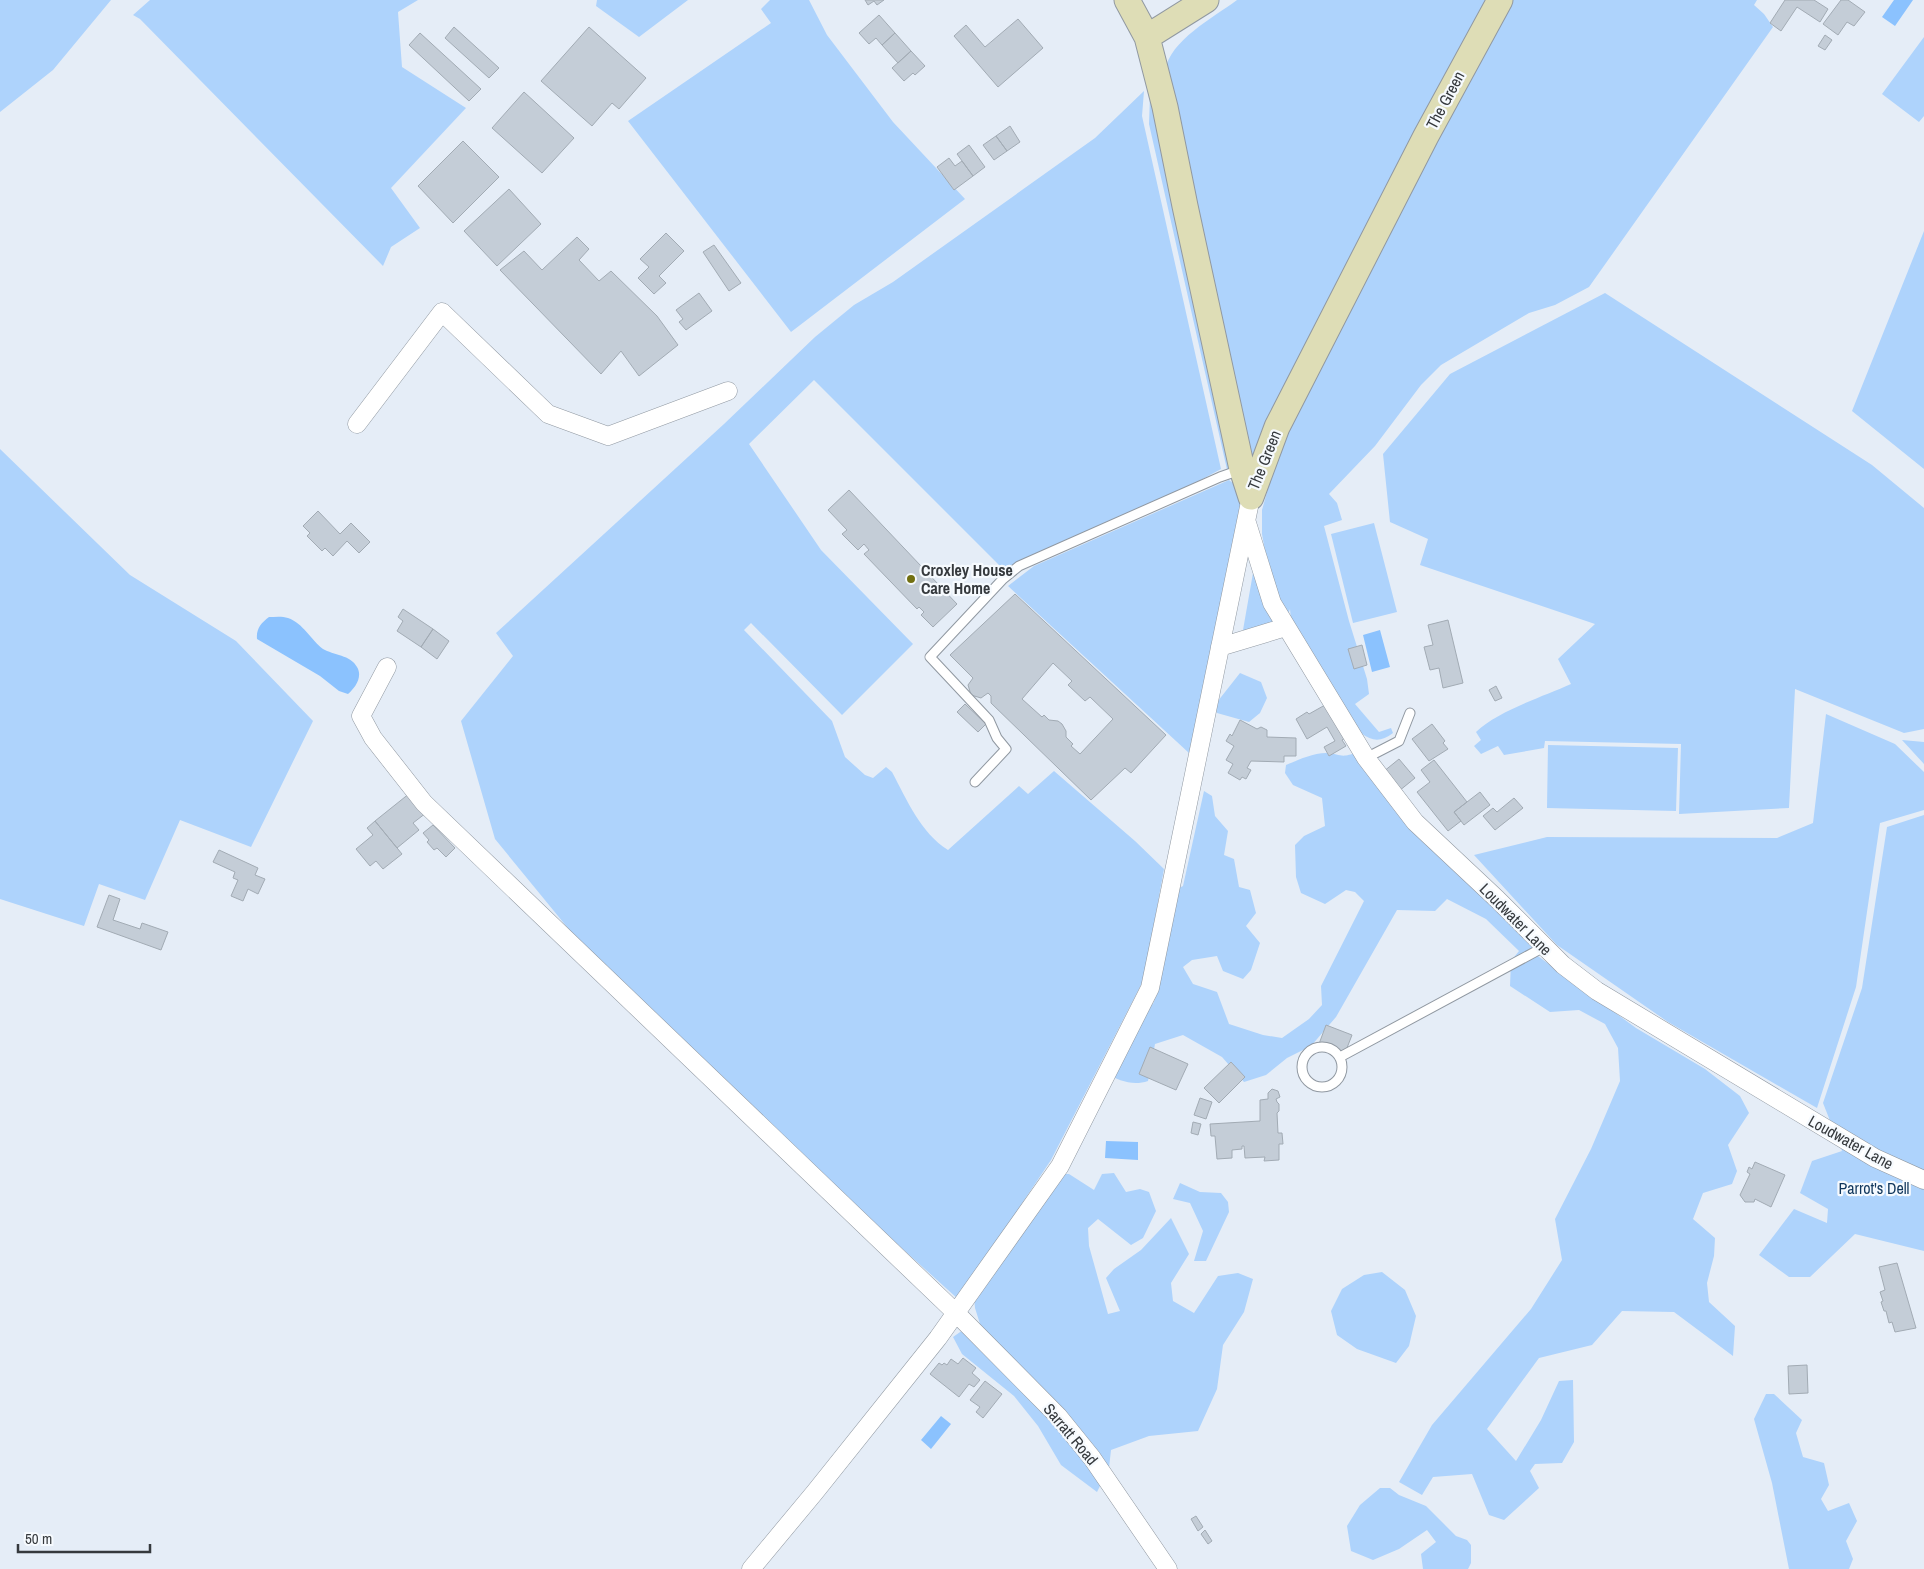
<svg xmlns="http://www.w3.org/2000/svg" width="1924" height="1569" viewBox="0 0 1924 1569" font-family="'Archivo Narrow',sans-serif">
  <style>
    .green { fill: #aed3fc }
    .water { fill: #8bc2fe }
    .building { fill: #c4cdd7; stroke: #a2abb4; fill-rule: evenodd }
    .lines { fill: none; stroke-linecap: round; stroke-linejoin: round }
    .lane-casing { stroke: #9098a1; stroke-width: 11 }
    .street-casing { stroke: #9098a1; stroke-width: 19 }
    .secondary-casing { stroke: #9098a1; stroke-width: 27 }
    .lane { stroke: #fff; stroke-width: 9 }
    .street { stroke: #fff; stroke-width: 18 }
    .secondary { stroke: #deddb6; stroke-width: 25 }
    .poi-dot { fill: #727012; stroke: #f6fafe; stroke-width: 2 }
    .labels { text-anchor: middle; stroke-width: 4.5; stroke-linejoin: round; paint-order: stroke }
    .street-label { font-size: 16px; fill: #35393d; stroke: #f6fafe }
    .poi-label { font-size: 16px; font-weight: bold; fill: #35393d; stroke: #f6fafe; text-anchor: start }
    .park-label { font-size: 16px; fill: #10365c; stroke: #f6fafe }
  </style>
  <rect width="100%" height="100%" fill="#e5edf7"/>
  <path class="green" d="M0,0H111L53,70L0,112Z
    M150,0H418L398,12L402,67L466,108L391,188L420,228L391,247L383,266L140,19L133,15Z
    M597,0H688L639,37L596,6Z
    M770,0H809L827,35L893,122L965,199L791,332L628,121L771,23L761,9Z
    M1237,0H1503L1257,461L1249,454L1165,71C1170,40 1213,18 1237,0Z
    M1513,0H1757L1754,5L1764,14L1773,27L1589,287L1555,305L1529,313L1441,365L1421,385L1375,446L1329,494L1337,503L1342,520L1324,526L1349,621L1367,679L1369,694L1355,704L1379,732L1391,728L1393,733C1381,742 1373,742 1361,733L1291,620L1290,609L1288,615L1277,594L1267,562L1262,534V510L1269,485L1290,426L1447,116Z
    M1924,37V116L1919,122L1882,94Z
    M1144,91L1142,116L1221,469L1199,481L1003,569L814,380L749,444L821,550L913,644L842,715L751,623L744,630L832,721L845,757L865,775L873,778L886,767L892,772C907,800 920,832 948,850L1019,786L1028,794L1054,771L1135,841L1164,869L1144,979L1051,1160L958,1299L821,1175L608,977L495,839L461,721L513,656L496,633L724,424L815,337L854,305L893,282L1095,138Z
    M1150,95L1234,463L1228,474L1149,124Z
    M1924,231V469L1852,411Z
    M1605,293L1872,465L1924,508V729L1904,733L1795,689L1789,808L1679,814L1681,744L1545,741L1544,748L1504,755L1498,746L1481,754L1474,746L1481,740L1476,732C1498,711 1542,697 1571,684L1558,659L1595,624L1420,565L1428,539L1390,522L1383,454L1450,374Z
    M0,449L130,575L236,641L313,721L251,847L180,820L145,900L99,884L84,926L0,899Z
    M1229,480L1240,489L1243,522L1189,753L1008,586L1034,566Z
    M1374,523L1397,612L1353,623L1331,534Z
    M1253,573C1265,582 1267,610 1274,625L1244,634L1243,630Z
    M1240,673L1261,682L1267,698L1260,713L1249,722L1217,713L1214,706Z
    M1826,714L1895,744L1924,772V810L1880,823L1856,987L1817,1108L1668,1022L1557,945L1474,855L1547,837L1777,838L1813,823Z
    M1902,740L1924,742V764Z
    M1548,745L1678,748L1676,811L1547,808Z
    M1357,752L1475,878L1484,900L1495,907L1534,949L1531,951L1636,1028L1705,1069L1740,1096L1749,1113L1728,1145L1737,1171L1732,1184L1703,1193L1693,1219L1715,1238L1714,1256L1707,1283L1709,1302L1735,1326L1733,1356L1674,1312L1622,1311L1592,1345L1539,1358L1487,1429L1516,1461L1541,1420L1559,1381L1573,1380L1574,1442L1562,1463L1535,1464L1530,1471L1539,1488L1504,1520L1489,1515L1472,1474L1433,1477L1422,1495L1399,1482L1432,1425L1531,1309L1562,1260L1555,1219L1591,1149L1620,1081L1618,1048L1605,1024L1579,1010L1550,1012L1510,986L1511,961L1519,951L1486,919L1447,899L1435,911L1397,910L1336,1017L1311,1046L1287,1058L1266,1075L1244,1082L1222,1057L1183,1035L1155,1044L1148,1081C1133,1086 1119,1081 1106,1073L1139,1009L1153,1004L1157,994L1169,906L1168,894L1183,886L1204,791L1212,796L1215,816L1228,831L1224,855L1234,859L1239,887L1250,890L1256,913L1246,926L1260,943L1251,970L1243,979L1223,971L1217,956L1192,960L1183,967L1193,984L1217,992L1229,1024L1263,1035L1282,1038L1309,1019L1322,1005L1321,986L1364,901L1355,892L1346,890L1325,904L1301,893L1296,877L1295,845L1304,836L1325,826L1322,798L1293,785L1285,773L1286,765C1298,760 1313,753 1326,753C1341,754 1341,759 1357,752Z
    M1924,815V1251L1855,1234L1810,1277H1789L1759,1255L1794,1209L1827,1223L1828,1209L1800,1193L1812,1161L1842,1151L1823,1103L1862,988L1887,827Z
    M1114,1173L1126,1192L1140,1189L1149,1192L1156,1211L1143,1238L1131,1245L1098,1219L1088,1228L1089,1246L1108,1314L1120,1311L1106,1278L1114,1269L1141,1250L1171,1218L1189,1254L1171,1283L1173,1301L1194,1313L1218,1276L1238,1273L1253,1279L1244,1312L1223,1345L1217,1389L1198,1431L1149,1436L1111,1450L1109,1468L1097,1492L1061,1465L1038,1426L1014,1396L962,1354L953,1337L963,1330L986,1343L975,1308L974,1296L1053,1174H1069L1094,1190L1102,1174Z
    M1180,1183L1200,1192L1221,1193L1228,1202L1229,1212L1206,1261H1194L1203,1231L1190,1203L1173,1199Z
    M1382,1272L1405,1290L1416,1316L1409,1346L1396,1363L1357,1349L1337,1335L1331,1311L1342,1289L1364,1275Z
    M1766,1394H1774L1802,1420L1796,1433L1803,1457L1824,1463L1829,1485L1821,1499L1828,1511L1849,1503L1857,1521L1846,1541L1853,1559L1849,1569H1789L1772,1483L1754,1419Z
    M1380,1488H1390L1399,1495L1426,1506L1456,1536L1467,1540L1471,1545V1563L1468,1569H1423L1421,1554L1436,1542L1427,1530L1399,1549L1373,1560L1351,1551L1347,1526L1360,1505Z"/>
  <path class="water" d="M1894,0H1913L1895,26L1882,17Z
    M269,617C275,617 282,616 288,618C303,623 311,640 323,649C333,655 351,655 357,667C363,677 355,688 348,694L339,691L320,676L257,639C256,629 261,623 269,617Z
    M1380,630L1390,667L1372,672L1363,635Z
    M1106,1141L1138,1142V1160L1105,1158Z
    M941,1416L951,1424L931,1449L921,1440Z"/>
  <path class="building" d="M865,0H884L877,5L874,1L868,5Z
    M1785,0H1814L1828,9L1820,22L1797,7L1781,31L1770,23Z
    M1841,0H1848L1865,12L1854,26L1847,22L1838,35L1823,24Z
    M879,15L895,33L882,45L876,38L869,44L859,33Z
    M1018,19L1043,48L998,87L954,36L966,25L985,47Z
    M454,27L499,68L489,78L445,38Z
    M589,27L646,78L619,109L612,103L592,126L541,81Z
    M420,33L481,89L469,101L409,45Z
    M895,33L911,51L898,63L882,45Z
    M1825,35L1832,40L1825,50L1818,46Z
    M911,51L925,66L915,75L913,73L904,81L892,68Z
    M524,92L574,138L542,173L492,128Z
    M1010,126L1020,142L1007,151L996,136Z
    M996,136L1007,151L994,160L983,145Z
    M463,141L499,177L453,223L418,186Z
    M969,145L985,167L973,176L957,154Z
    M949,158L955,166L962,161L973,176L954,190L937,167Z
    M509,189L541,224L497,266L464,231Z
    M666,233L684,251L659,276L666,283L654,294L638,278L649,267L640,259Z
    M577,237L589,249L579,260L599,281L611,271L657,316L678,345L639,376L621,351L601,374L500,270L524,251L542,270Z
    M714,245L741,283L729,291L703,252Z
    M699,293L712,311L686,330L679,322L683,319L676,310Z
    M849,490L957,604L933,627L921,615L924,612L919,607L917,609L864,554L869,550L864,544L858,550L842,534L847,530L828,510Z
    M318,511L340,534L351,523L370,542L359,553L347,541L333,556L325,548L322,551L307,536L310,533L303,526Z
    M1015,594L1166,735L1131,773L1125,768L1091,800L991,703V696L988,693L981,698L971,695L968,685L973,678L950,655ZM1053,663L1072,681L1068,685L1085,701L1090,697L1113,719L1080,754L1071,746L1073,744L1066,737V731L1062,724L1058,721L1049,720L1044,715L1042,717L1022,699Z
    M403,609L433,629L421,647L397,631L403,621L398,617Z
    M1448,620L1463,683L1443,688L1439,668L1430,670L1424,647L1433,645L1428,625Z
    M433,629L449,641L437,659L421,647Z
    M1362,645L1367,665L1354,669L1348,649Z
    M1496,686L1502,698L1495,701L1489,690Z
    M965,704L986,724L978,732L957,712Z
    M1325,705L1345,738L1342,740L1346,746L1329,756L1324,747L1335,741L1327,727L1307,739L1296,719L1307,712L1309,714Z
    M1240,720L1257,729L1261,727L1267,730V737L1296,738V756H1284V762L1251,761L1247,768L1251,770L1246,779L1242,777L1240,780L1228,773L1233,764L1226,760L1234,746L1226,741L1230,734L1232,736Z
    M1432,724L1445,741L1443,743L1448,749L1429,761L1412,739Z
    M1399,759L1415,778L1399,791L1383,772Z
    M1434,760L1467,802L1454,812L1461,821L1448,831L1417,792L1430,782L1421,770Z
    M1480,792L1490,805L1464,825L1454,812Z
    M410,793L426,813L413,823L419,830L397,848L375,821Z
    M1514,798L1523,808L1495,830L1483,816L1493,808L1497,812Z
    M375,821L402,854L383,869L376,861L370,866L356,849L373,835L367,828Z
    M433,825L455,848L446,857L437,848L434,850L427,842L429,840L423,833Z
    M219,850L258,868L255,875L265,879L258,894L248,889L243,901L231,896L238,880L233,878L235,872L213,862Z
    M109,895L120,899L113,920L140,929L142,923L168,932L161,950L97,927Z
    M1326,1025L1352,1035L1345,1053L1319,1044Z
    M1150,1047L1188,1064L1176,1090L1139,1074Z
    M1231,1062L1245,1077L1219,1103L1204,1088Z
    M1272,1089L1278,1091L1280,1097L1276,1099L1277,1102L1279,1104V1111L1277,1113L1278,1133H1282L1283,1144H1279V1160L1264,1161L1265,1157L1245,1158L1244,1146H1242V1149L1232,1150V1158L1217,1159L1215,1136H1211L1210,1124L1260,1121V1100L1268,1099V1093Z
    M1200,1098L1212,1102L1206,1119L1194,1115Z
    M1193,1122L1201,1124L1198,1135L1191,1133Z
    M1755,1162L1785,1175L1771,1207L1755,1199L1754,1202H1745L1740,1195L1750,1174L1747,1172L1749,1167L1752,1169Z
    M1897,1263L1916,1328L1895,1332L1892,1322L1889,1323L1886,1311H1884L1881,1302L1883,1301L1880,1292L1885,1290L1879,1267Z
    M963,1358L976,1368L972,1373L980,1380L974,1387L969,1384L959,1397L930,1374L939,1363L942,1365L944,1363L947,1365L951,1359L958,1364Z
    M1807,1365L1808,1393L1789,1394L1788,1366Z
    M985,1381L1002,1394L983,1418L976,1412L980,1407L970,1400Z
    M1196,1516L1203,1527L1198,1531L1191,1519Z
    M1205,1530L1212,1541L1208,1544L1201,1534Z"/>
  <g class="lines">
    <g class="lane-casing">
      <path id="lane" d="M1366,758L1399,741L1410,713
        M975,782L1006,749L997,738L989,720L930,657L1003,579L1019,566L1220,477L1240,470
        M1302 1067a20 20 0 1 1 40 0a20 20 0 1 1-40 0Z
        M1340,1057L1544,947"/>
    </g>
    <g class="street-casing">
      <path id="street" d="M357,424L442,312L548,414L608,436L728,391
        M1247,523L1272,603L1366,758L1415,822L1497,899L1563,965L1597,991L1875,1158L1924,1180
        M1220,647L1286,627
        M387,667L361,716L373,738L424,803L957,1314L1058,1416L1092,1458L1168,1569
        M751,1569L815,1492L938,1338L1060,1166L1150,988L1251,497"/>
    </g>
    <g class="secondary-casing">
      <path id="secondary" d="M1127,0L1147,37L1165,107L1185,206L1242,469L1251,497
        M1147,37L1206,0
        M1251,497L1277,427L1426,136L1500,0"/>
    </g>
    <use href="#lane" class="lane"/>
    <use href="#street" class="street"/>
    <use href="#secondary" class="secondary"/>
  </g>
  <circle class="poi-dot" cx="911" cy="579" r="5"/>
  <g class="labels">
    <g class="street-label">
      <text transform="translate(1445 100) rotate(-62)" y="6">The Green</text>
      <text transform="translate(1264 460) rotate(-68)" y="6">The Green</text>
      <text transform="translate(1516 919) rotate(45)" y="6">Loudwater Lane</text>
      <text transform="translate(1851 1142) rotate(29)" y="6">Loudwater Lane</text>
      <text transform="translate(1071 1434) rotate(50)" y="6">Sarratt Road</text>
    </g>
    <g class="poi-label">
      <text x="921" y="576">Croxley House<tspan x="921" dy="18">Care Home</tspan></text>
    </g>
    <g class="park-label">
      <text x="1874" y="1194">Parrot's Dell</text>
    </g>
  </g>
  <path d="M18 1544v8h132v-8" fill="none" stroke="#35393d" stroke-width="2.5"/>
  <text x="25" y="1544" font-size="15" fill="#35393d" stroke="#f6fafe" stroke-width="4" paint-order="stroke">50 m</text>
</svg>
